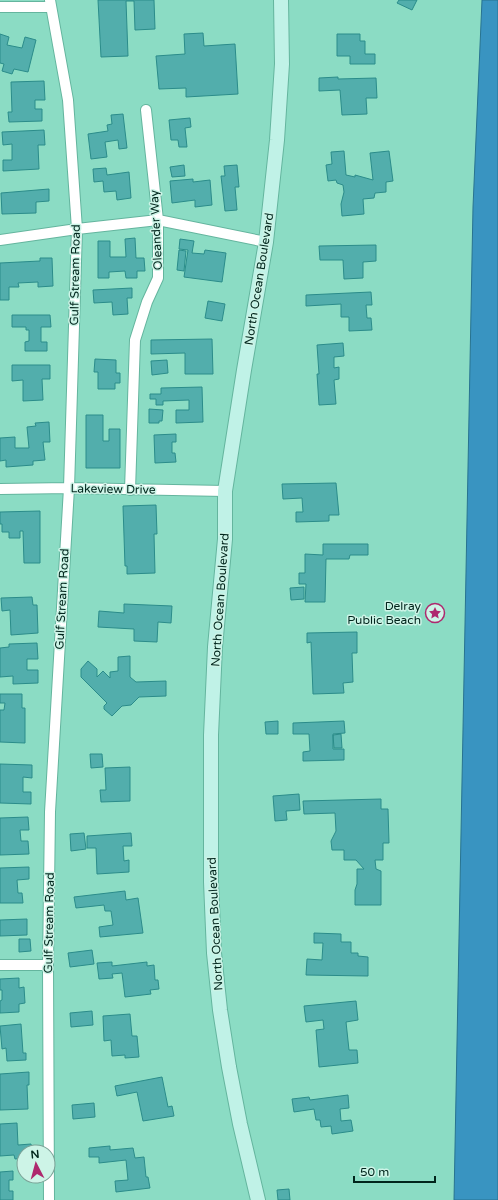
<svg xmlns="http://www.w3.org/2000/svg" width="498" height="1200" viewBox="0 0 498 1200" font-family="'Varela Round',sans-serif">
  <style>
    .water { fill: #3994c1; stroke: #287390 }
    .building { fill: #52aeac; stroke: #2b8c8a }
    .lines { fill: none; stroke-linecap: round; stroke-linejoin: round }
    .minor-casing { stroke: #64b59e; stroke-width: 12 }
    .secondary-casing { stroke: #64b59e; stroke-width: 16 }
    .minor { stroke: #fff; stroke-width: 10 }
    .secondary { stroke: #c0f2e7; stroke-width: 14 }
    .labels { text-anchor: middle; stroke-width: 3; stroke-linejoin: round; paint-order: stroke }
    .street-label { font-size: 12px; fill: #01251c; stroke: #cdf4e7 }
    .poi-label { font-size: 12px; fill: #01251c; stroke: #cdf4e7; text-anchor: end }
  </style>
  <rect width="100%" height="100%" fill="#8bdcc4"/>
  <path class="water" d="M482,0H498V1200H454L473,207Z"/>
  <path class="building" d="M98,0H154L155,29L135,30L134,1H126L128,56L101,57Z
    M399,0H417L412,10L397,3Z
    M203,33L204,46L235,44L238,94L186,97V88L159,89L156,56L185,54L184,34Z
    M0,34L9,37L7,45L22,48L25,37L36,40L28,72L14,69L12,74L2,71L4,64L0,63Z
    M337,34H360V41H365V54H375V64H350V56H337Z
    M338,77V79L376,78L377,98H366L367,114L342,115L340,90L319,91V78Z
    M44,81L45,100H35V109H42V121L9,122L8,112H12L11,82Z
    M123,114L127,148L119,149L118,140L105,142L107,157L91,159L88,134L108,131L107,125L112,124L111,115Z
    M190,118L191,127L185,128L187,147H179L178,140H171L169,120Z
    M44,130L45,145H38L39,169L3,171V160H12V144L3,145L2,132Z
    M344,151L346,175L355,177V175L373,180L370,153L389,151L393,181L386,182V192L375,193L374,198L363,199L364,214L342,216L341,204L344,192L343,185L337,183L336,180L328,181L326,165L332,164L331,152Z
    M184,165L185,176L172,177L170,167Z
    M237,165L239,187H235L237,210L225,211L221,176H225L224,166Z
    M106,168L107,175L129,172L131,198L117,200L116,191L104,192L103,181L94,182L93,169Z
    M193,179V182L210,180L212,205L195,207V200L172,203L170,181Z
    M49,189V201L36,202V213L2,214L1,193Z
    M135,238L136,258H144L145,271H137V278H126L125,271L109,272V278H98V241H110V257H126L125,239Z
    M180,239L194,241L192,253L204,254L205,250L226,253L222,282L184,277L188,250L179,249Z
    M376,245V261L363,262V278L344,279L343,260H320L319,246Z
    M179,250L186,251L184,271L177,270Z
    M40,258H52L53,286L38,287V282L18,283L19,287H9V300H0V263L40,261Z
    M132,288V298H127L128,314L113,315L112,302L94,303L93,290Z
    M371,292L372,305H366L367,318H371L372,330L349,331V317H341V304L306,306V295Z
    M208,301L225,304L222,321L205,318Z
    M12,315H50L51,327H41V342H47V351H25V342L29,341V330H26V327H12Z
    M212,339L213,374H185V353L151,354V340Z
    M343,343L344,356L334,357V368L339,367V379L334,380L336,404L319,405L317,374H319L317,345Z
    M95,359L116,360V373H120V383H115V389H98V372H94Z
    M167,360L168,373L152,375L151,361Z
    M12,365H50V379H42L43,400L23,401V380L12,381Z
    M202,387L203,422L176,423V410H189V400L163,401V405H156V399H150V394H161V388Z
    M149,409L163,410L162,421H159V423H149Z
    M86,415H103V441H109V429H120V468H86Z
    M49,422L50,442H43L45,460L33,461V465L6,467V460L0,461V438L15,437V448H29L27,427L36,426L35,423Z
    M176,434V442H172V453H175L176,462L155,463L154,435Z
    M336,483L339,515H329V521L296,522V512H303L302,498L283,499L282,484Z
    M156,505L157,534H154L155,573L127,574V566H125L123,506Z
    M40,511V563H24L23,531H20V538H9V532H2V524H0V512Z
    M323,544H368V555H350L349,559H326L325,602H305L306,584H299V573H305V554L323,555Z
    M304,587V599L291,600L290,588Z
    M32,597L33,605H37L38,633L11,635L10,610L2,611L1,598Z
    M124,604L172,606L171,623L158,622L157,642L134,641V629L98,627L99,611L124,613Z
    M357,632V653H352L353,682L343,683L344,693L313,694L311,642L307,643V633Z
    M37,643L38,659H27V670H38V683L13,684V676L0,677V648L9,647V644Z
    M130,656V677L136,682L166,681V696L139,697L131,705L122,706L112,716L104,709V706L107,703L81,677V669L88,661L97,669V677L103,671L110,678V672L118,671V657Z
    M0,694H22V708H25V743L0,742V710H4L5,703H0Z
    M278,721V734H266L265,722Z
    M344,721L345,733L333,734V749H344V760L303,761V752L310,751L309,734H293V723Z
    M341,734L342,748H334L333,735Z
    M90,754H102L103,767L91,768Z
    M0,764L32,765V778L23,777V792H31V804L0,803Z
    M130,767V801L101,802L100,790H106L105,768Z
    M299,794L300,810L286,811L287,820L275,821L273,796Z
    M381,799V809H388L389,843H383V860H375L376,869L381,871V905H355V890L357,884V869H364L356,860H344V850H332L331,841L336,831L335,813L304,814L303,801Z
    M28,817L29,830H20L21,841H28L29,854L0,855V818Z
    M84,833L86,849L71,851L70,834Z
    M131,833L132,846H123L124,861L129,860V872L97,874L96,848H87V836Z
    M29,867V879L17,880L18,893H22L23,903H0V868Z
    M125,891L126,900L138,898L143,933L100,937L99,927L113,925L111,911H105L104,905L76,908L74,897Z
    M27,919V935L0,936V920Z
    M314,933L341,934V942H351V953H358V956L368,957V976L306,975L307,959L322,960L323,943H314Z
    M19,939H30L31,951L19,952Z
    M92,950L94,964L70,967L68,953Z
    M112,962V966L147,962V966L154,965L155,980H158L159,989L150,990L151,994L125,997L122,973L112,974L113,978L99,979L97,963Z
    M19,978V988L24,987L25,1003L19,1004V1012L0,1013V1001L2,1000V990H0V979Z
    M356,1001L358,1020L346,1022L349,1050H357L358,1063L319,1067L316,1030L324,1029L323,1020L306,1022L304,1006Z
    M92,1011L93,1025L71,1027L70,1013Z
    M130,1014L132,1036H137L139,1057L125,1058V1055L112,1056L111,1040L104,1041L103,1016Z
    M21,1024L23,1053H26V1060L7,1061L6,1048L2,1049L0,1026Z
    M29,1072V1085H27L28,1109L0,1110V1074Z
    M162,1077L168,1107L172,1106L174,1116L143,1121L137,1092L117,1096L115,1086Z
    M348,1095L349,1108L340,1109L341,1121L351,1120L353,1131L332,1134L331,1126L321,1127L320,1120H316L314,1109L294,1112L292,1099L309,1097L310,1100Z
    M94,1103L95,1117L73,1119L72,1105Z
    M17,1123L18,1145L31,1144L32,1152H24V1158L15,1159L14,1155L0,1156V1124Z
    M110,1146V1150L133,1148L135,1158L144,1157L146,1177H148L150,1188L116,1192L115,1181L128,1180L126,1160L99,1163V1157H89V1148Z
    M13,1171V1180H9V1191H13V1200H0V1172Z
    M289,1189L290,1200H278L277,1190Z"/>
  <g class="lines">
    <g class="minor-casing">
      <path id="minor" d="M0,7H51
        M0,240L77,229L158,220L266,242
        M0,489L69,488L225,491
        M130,490L135,340L147,302L158,278V220L146,110
        M0,965H48
        M49,1200L48,965L50,812L69,488L77,229L68,100L50,0"/>
    </g>
    <g class="secondary-casing">
      <path id="secondary" d="M258,1200L240,1124L229,1067L220,1010L214,953L211,882V735L215,647L225,539V491L244,370L266,242L277,140L282,64L281,0"/>
    </g>
    <use href="#minor" class="minor"/>
    <use href="#secondary" class="secondary"/>
  </g>
  <defs>
    <g id="sight-ring" transform="scale(1)"><circle r="9.5" fill="#cdf4e7" stroke="#ae286e" stroke-width="1.5"/><path d="M0-6L1.8-2.2L6-1.7L2.9 1.2L3.7 5.4L0 3.3L-3.7 5.4L-2.9 1.2L-6-1.7L-1.8-2.2Z" fill="#ae286e"/></g>
  </defs>
  <g fill-rule="evenodd">
    <use href="#sight-ring" x="435" y="613"/>
  </g>
  <g class="labels">
    <g class="street-label">
      <text transform="translate(156 230) rotate(-93)" y="4">Oleander Way</text>
      <text transform="translate(75 275) rotate(-89)" y="4">Gulf Stream Road</text>
      <text transform="translate(259 279) rotate(-81)" y="4">North Ocean Boulevard</text>
      <text transform="translate(113 489) rotate(1)" y="4">Lakeview Drive</text>
      <text transform="translate(62 599) rotate(-87)" y="4">Gulf Stream Road</text>
      <text transform="translate(220 600) rotate(-86)" y="4">North Ocean Boulevard</text>
      <text transform="translate(49 923) rotate(-89)" y="4">Gulf Stream Road</text>
      <text transform="translate(215 924) rotate(-93)" y="4">North Ocean Boulevard</text>
    </g>
    <g class="poi-label">
      <text x="421" y="610">Delray<tspan x="421" dy="14">Public Beach</tspan></text>
    </g>
  </g>
  <g transform="translate(36 1164) rotate(354)"><circle r="19" fill="#cdf4e7" stroke="#7ba196"/>
  <path d="M0-3L7 15L0 10L-7 15Z" fill="#ae286e"/>
  <text y="-6" font-size="11" font-weight="bold" text-anchor="middle" fill="#01251c">N</text>
  </g>
  <path d="M354 1176v6h81v-6" fill="none" stroke="#01251c" stroke-width="2"/>
  <text x="360" y="1176" font-size="12" fill="#01251c" stroke="#cdf4e7" stroke-width="3" paint-order="stroke">50 m</text>
</svg>
